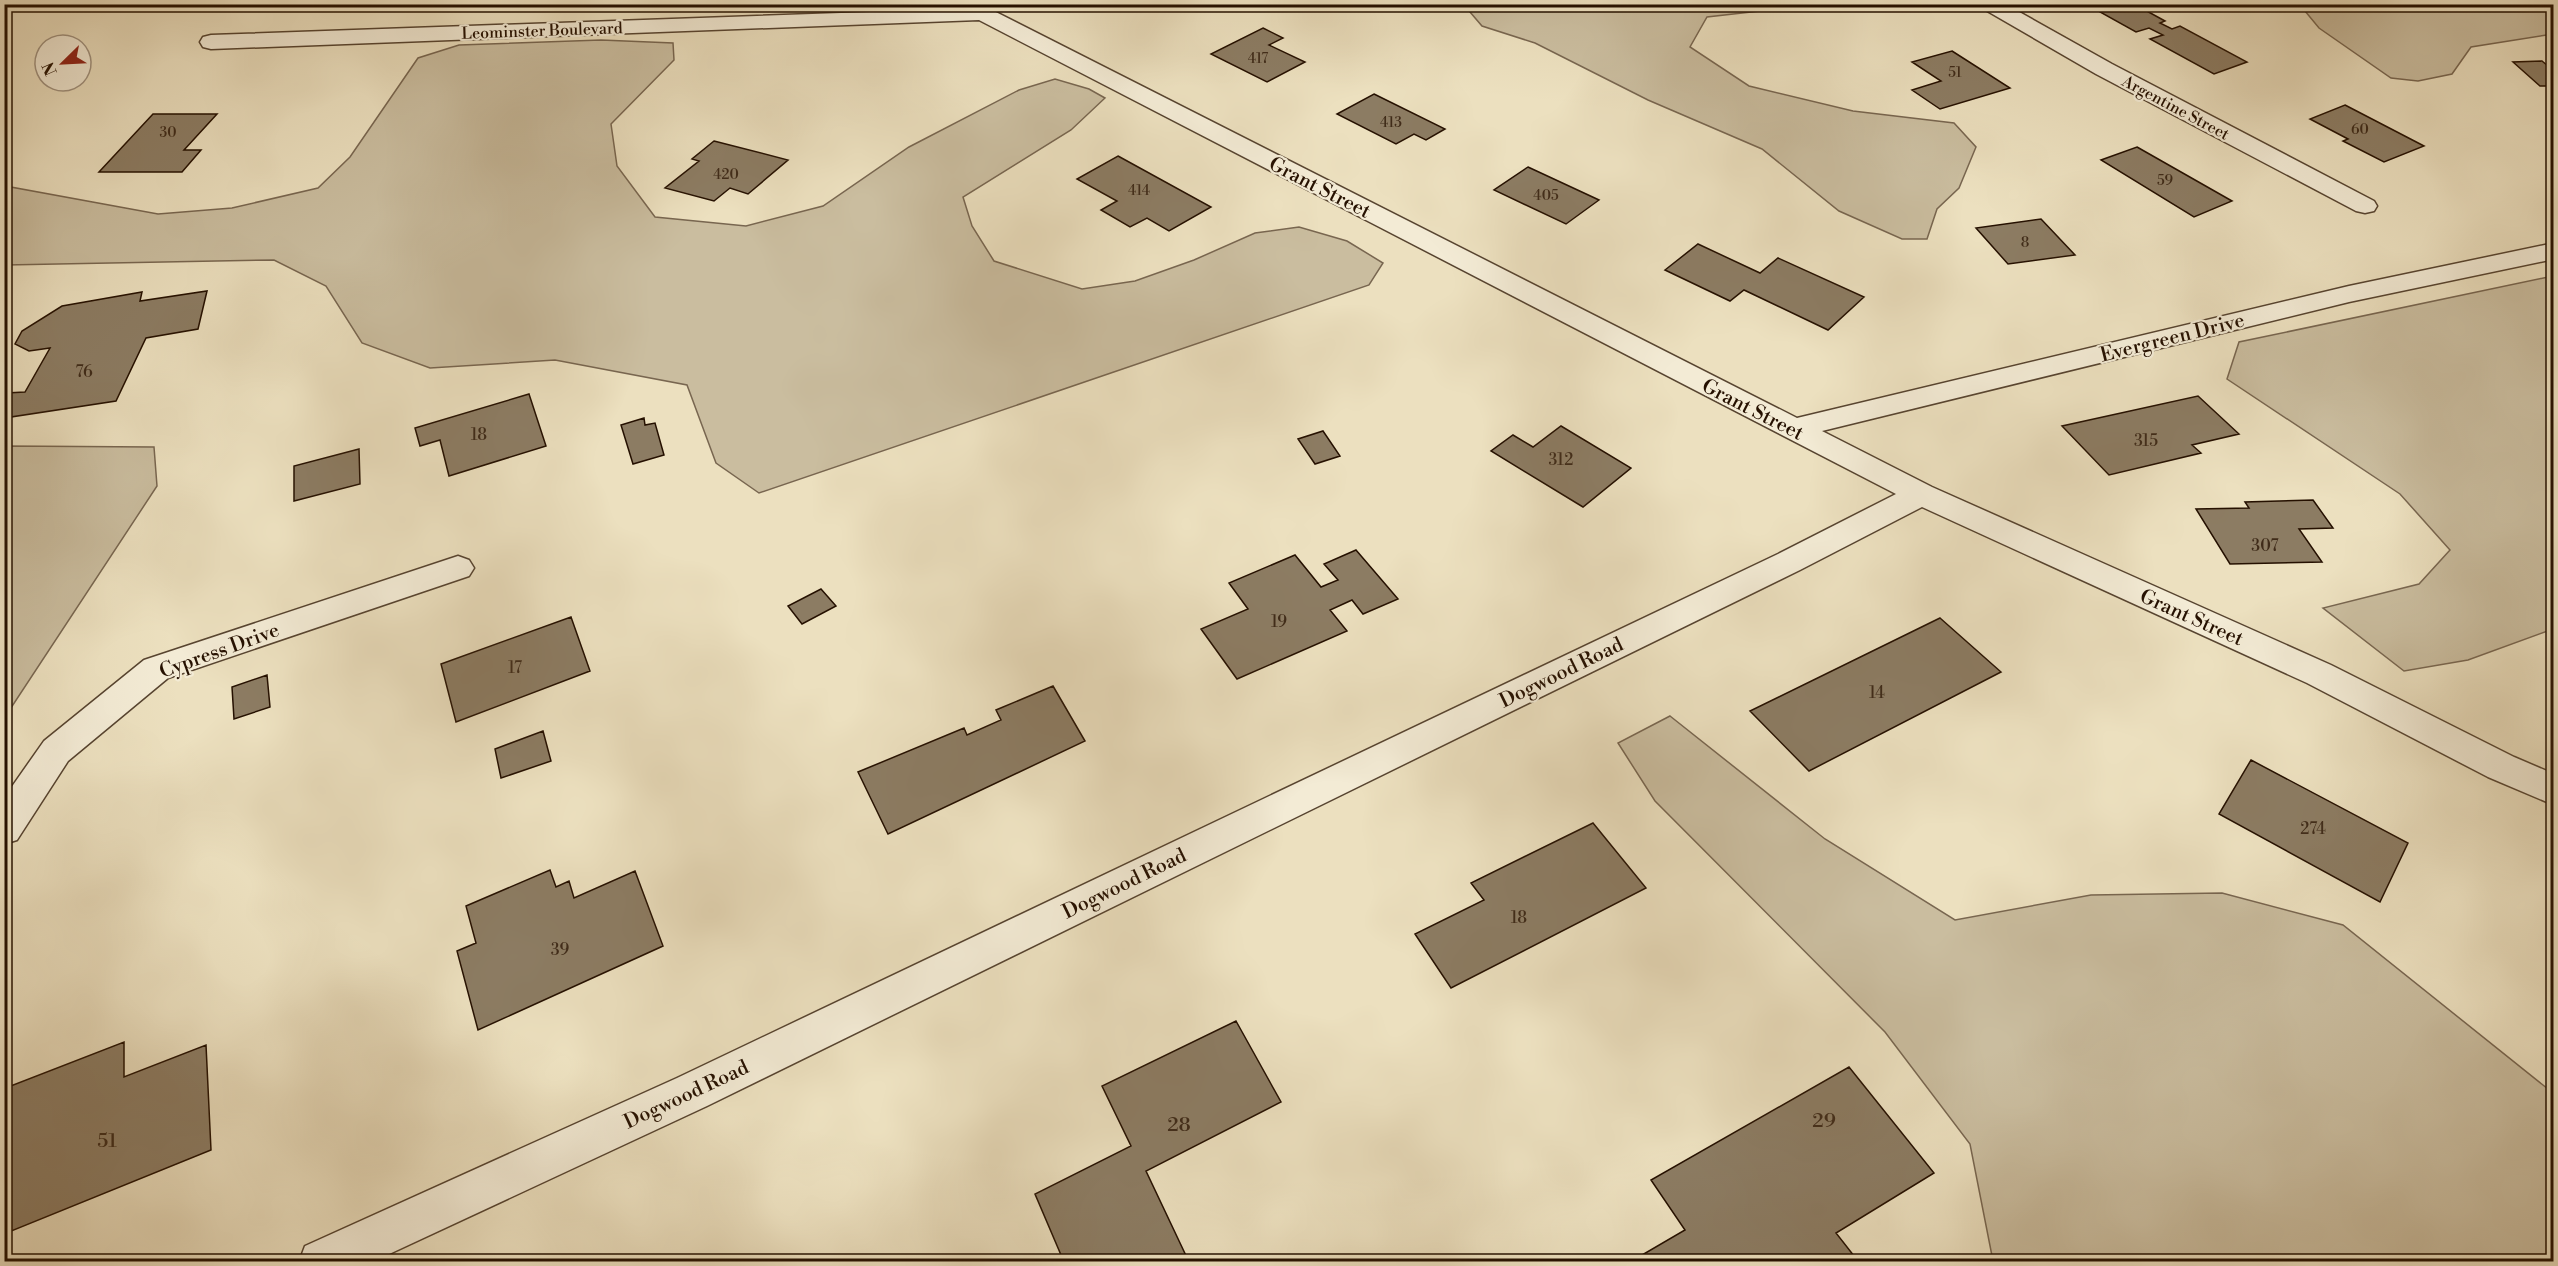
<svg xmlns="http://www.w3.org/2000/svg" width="2558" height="1266" viewBox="0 0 2558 1266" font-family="'Libre Bodoni',serif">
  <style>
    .green { fill: #cabd9f; stroke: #786650; stroke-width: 1.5 }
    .building { fill: #8c7c63; stroke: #251000; stroke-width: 1.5 }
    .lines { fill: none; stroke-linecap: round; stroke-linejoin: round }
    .minor-casing { stroke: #574430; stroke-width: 3 }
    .minor { fill: #f3ebd5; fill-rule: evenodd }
    .labels { text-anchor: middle; stroke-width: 4.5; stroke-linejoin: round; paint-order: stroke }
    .far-number-label { font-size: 14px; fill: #3f2b19 }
    .far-street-label { font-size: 16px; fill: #251000; stroke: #f3ebd5 }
    .number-label { font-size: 16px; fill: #3f2b19 }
    .street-label { font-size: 20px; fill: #251000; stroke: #f3ebd5 }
    .near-number-label { font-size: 20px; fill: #3f2b19 }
  </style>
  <rect width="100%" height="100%" fill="#ece0bf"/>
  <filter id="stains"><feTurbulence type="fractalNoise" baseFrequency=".00333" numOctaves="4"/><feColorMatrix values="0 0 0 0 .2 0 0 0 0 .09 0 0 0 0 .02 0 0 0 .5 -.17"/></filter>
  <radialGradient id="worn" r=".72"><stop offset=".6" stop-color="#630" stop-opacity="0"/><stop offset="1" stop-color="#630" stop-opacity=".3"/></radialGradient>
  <path class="green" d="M1464,5H1813L1707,17L1690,47L1749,86L1853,111L1954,123L1976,147L1959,188L1937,209L1927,239H1902L1839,211L1762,149L1648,100L1535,43L1482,26Z
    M2300,5H2553V34L2471,47L2452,74L2418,81L2391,78L2319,28Z
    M601,40L673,43L674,60L611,124L617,166L655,217L746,226L823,206L909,147L1019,90L1055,79L1089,89L1105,98L1071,130L963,197L972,226L994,261L1082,289L1135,281L1194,260L1255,233L1299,227L1347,241L1383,263L1369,285L759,493L716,463L687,385L555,360L430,368L362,343L326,286L274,260L5,265V186L158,214L232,208L318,188L350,157L418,58L459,45Z
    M2553,276V629L2468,660L2404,671L2323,608L2419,584L2450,550L2400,494L2227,379L2239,342Z
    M5,446L154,447L157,486L5,717Z
    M1670,716L1825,839L1955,920L2091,895L2222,893L2343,925L2553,1093V1261H1993L1970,1144L1885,1032L1655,801L1618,743Z"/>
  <path class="building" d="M2124,4H2134L2165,21L2160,23L2172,29L2180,26L2247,62L2214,74L2150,39L2163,35L2149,28L2136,32L2100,12Z
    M1263,28L1283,38L1269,45L1305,62L1267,82L1211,54Z
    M1952,51L2010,88L1940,109L1912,90L1941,81L1912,62Z
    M2542,61L2554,71V86H2540L2513,62Z
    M1374,94L1445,129L1426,140L1414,134L1396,144L1337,114Z
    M2345,105L2424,146L2384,162L2343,141L2348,139L2310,119Z
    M153,114H217L184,150H201L182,172H99Z
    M714,141L788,160L748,194L730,188L714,201L665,188L699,161L692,159Z
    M2137,147L2232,201L2194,217L2101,160Z
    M1118,156L1211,207L1169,231L1147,218L1130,227L1101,210L1117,201L1077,179Z
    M1528,167L1599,200L1566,224L1494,190Z
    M2041,219L2075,255L2008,264L1976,228Z
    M1698,244L1760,273L1778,258L1864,297L1828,330L1744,290L1730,301L1665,270Z
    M207,291L198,329L146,338L116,401L4,418L6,393L25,392L50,348L29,351L15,344L22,331L62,306L142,292L140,301Z
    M529,394L546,446L449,476L440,440L420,446L415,428Z
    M2198,396L2239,434L2192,445L2201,453L2109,475L2062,426Z
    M644,418L645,425L655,423L664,455L633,464L621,425Z
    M1561,426L1631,468L1583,507L1491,451L1513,435L1533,447Z
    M1323,431L1340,456L1315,464L1298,439Z
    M359,449L360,484L294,501V466Z
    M2313,500L2333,528L2299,529L2322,562L2230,564L2196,509L2249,508L2245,502Z
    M1356,550L1398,599L1363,614L1352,600L1330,610L1347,631L1237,679L1201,629L1248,609L1229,583L1295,555L1321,587L1338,580L1324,564Z
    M821,589L836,606L802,624L788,606Z
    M571,617L590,671L456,722L441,664Z
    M1940,618L2001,672L1809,771L1750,711Z
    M267,675L270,707L234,719L232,687Z
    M1053,686L1085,741L888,834L858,772L964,728L967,735L1001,720L996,710Z
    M543,731L551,761L501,778L495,749Z
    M2251,760L2408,843L2380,902L2219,814Z
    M1593,823L1646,888L1451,988L1415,934L1484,900L1471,883Z
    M550,870L556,887L569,881L574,898L635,871L663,946L478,1030L457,951L476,943L466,906Z
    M1236,1021L1281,1102L1146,1171L1189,1262H1064L1035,1194L1131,1146L1102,1086Z
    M124,1042V1077L206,1045L211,1150L4,1234V1130L8,1087Z
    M1849,1067L1934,1173L1836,1233L1858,1261L1630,1262L1685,1230L1651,1180Z"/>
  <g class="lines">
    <g class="minor-casing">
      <path id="minor" d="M953,4H980L1797,418L2349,286L2554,243V259L2349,302L1822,431L1932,487L2331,665L2514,757L2554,774V805L2488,777L2307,683L1922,507L1800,570L707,1106L372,1262H299L305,1246L677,1078L1778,554L1896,494L979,20L211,49L203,47L200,42L203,37L211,35L956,9Z
        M1979,4H2005L2112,64L2374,201L2377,206L2374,211L2365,213L2356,211L2096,74L1982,8Z
        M458,556L469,560L474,568L469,576L168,678L68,761L17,840L4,844V798L44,741L144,660Z"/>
    </g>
    <use href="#minor" class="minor"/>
  </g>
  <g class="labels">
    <g class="far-number-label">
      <text x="1258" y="63">417</text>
      <text x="1955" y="77">51</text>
      <text x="1391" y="127">413</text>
      <text x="2360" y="134">60</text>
      <text x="168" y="137">30</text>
      <text x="726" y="179">420</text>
      <text x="2165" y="185">59</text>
      <text x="1139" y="195">414</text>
      <text x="1546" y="200">405</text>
      <text x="2025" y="247">8</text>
    </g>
    <g class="far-street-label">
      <text transform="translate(542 30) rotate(-2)" y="6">Leominster Boulevard</text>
      <text transform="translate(2176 107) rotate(28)" y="6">Argentine Street</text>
    </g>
    <g class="number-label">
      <text x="84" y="377">76</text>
      <text x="479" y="440">18</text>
      <text x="2146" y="446">315</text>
      <text x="1561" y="465">312</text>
      <text x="2265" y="551">307</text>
      <text x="1279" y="627">19</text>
      <text x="515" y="673">17</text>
      <text x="1877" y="698">14</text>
      <text x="2313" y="834">274</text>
      <text x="1519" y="923">18</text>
      <text x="560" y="955">39</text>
    </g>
    <g class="street-label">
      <text transform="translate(1320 187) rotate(27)" y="7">Grant Street</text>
      <text transform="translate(2172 337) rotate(-14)" y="7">Evergreen Drive</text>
      <text transform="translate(1753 409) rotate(27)" y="7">Grant Street</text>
      <text transform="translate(2192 617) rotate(24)" y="7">Grant Street</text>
      <text transform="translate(219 650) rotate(-20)" y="7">Cypress Drive</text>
      <text transform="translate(1561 672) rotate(-26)" y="7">Dogwood Road</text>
      <text transform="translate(1124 883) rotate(-26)" y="7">Dogwood Road</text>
      <text transform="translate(686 1094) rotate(-25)" y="7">Dogwood Road</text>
    </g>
    <g class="near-number-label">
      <text x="1824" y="1127">29</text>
      <text x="1179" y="1131">28</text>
      <text x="107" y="1147">51</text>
    </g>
  </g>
  <rect width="2558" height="1266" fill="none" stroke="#ece0bf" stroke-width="24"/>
  <rect x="6" y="6" width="2546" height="1254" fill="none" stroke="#251000" stroke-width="3"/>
  <rect x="12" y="12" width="2534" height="1242" fill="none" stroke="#251000" stroke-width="1.5"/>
  <g transform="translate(63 63) rotate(246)"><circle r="28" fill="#f3ebd5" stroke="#a19380" stroke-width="1.5"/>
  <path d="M0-4.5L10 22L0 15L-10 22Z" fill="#8f2418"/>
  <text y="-9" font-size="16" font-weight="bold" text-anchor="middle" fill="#251000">N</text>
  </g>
  <rect width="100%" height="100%" filter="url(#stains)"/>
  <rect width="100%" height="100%" fill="url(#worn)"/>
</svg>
